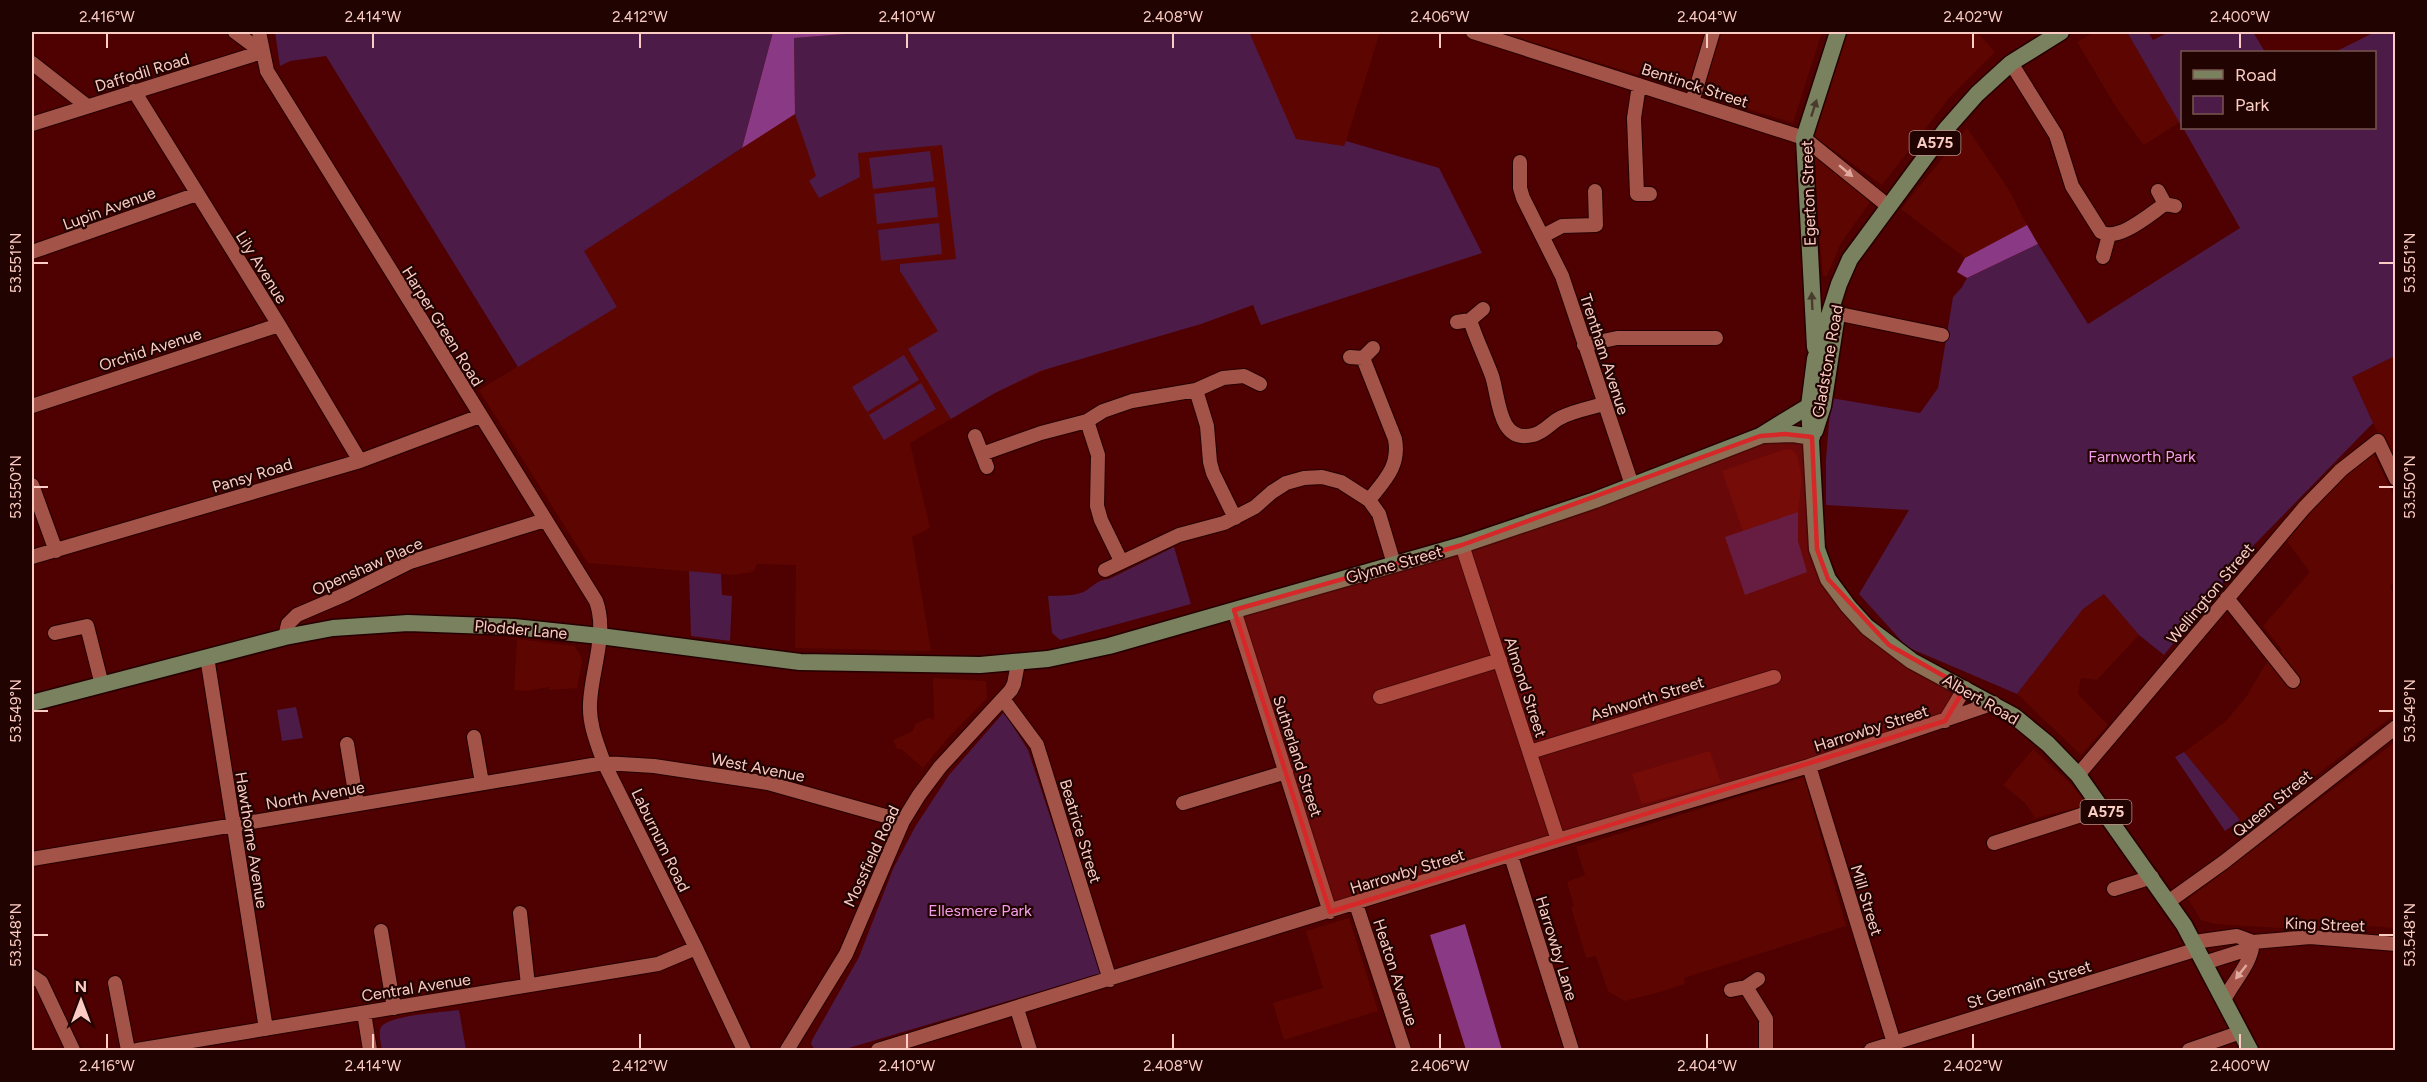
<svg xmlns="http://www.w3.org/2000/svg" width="2427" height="1082" viewBox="0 0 2427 1082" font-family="Figtree,sans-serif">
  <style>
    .built { fill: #5d0601 }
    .green { fill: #4c1b48 }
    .forest { fill: #8a3984 }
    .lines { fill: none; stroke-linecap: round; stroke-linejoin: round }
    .minor-casing { stroke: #240100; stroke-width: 16 }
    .major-casing { stroke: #240100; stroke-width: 19 }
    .minor { stroke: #a35347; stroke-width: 14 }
    .major { stroke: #7a815f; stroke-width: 16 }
    .oneway { fill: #493c2c }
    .oneway2 { fill: #e0a89e }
    .marked { fill: #d62828; fill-opacity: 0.2; stroke: #d62828; stroke-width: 4.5; stroke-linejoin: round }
    .ticks { fill: none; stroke: #faccc3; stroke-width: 2 }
    .labels { text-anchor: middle; stroke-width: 4.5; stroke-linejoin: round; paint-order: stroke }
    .shield { fill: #210402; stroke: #b99089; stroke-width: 1.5 }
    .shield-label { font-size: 15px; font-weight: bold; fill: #faccc3 }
    .street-label { font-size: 16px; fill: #faccc3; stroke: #210402 }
    .park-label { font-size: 16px; fill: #f59fec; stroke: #210402 }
    .neatline { fill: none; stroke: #faccc3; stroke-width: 2 }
    .ticks-label { font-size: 15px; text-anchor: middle; fill: #faccc3 }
  </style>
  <rect width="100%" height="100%" fill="#4e0100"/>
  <path class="built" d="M871,32H1380L1346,141L1439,168L1482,253L1261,325L1253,305L1201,324L1059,364L995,393L910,443L930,528L912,537L931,651L795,648L796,565L757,564L753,572L733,575L588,563L479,390L617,307L583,251L795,114L794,38Z
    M1500,32H1822L1793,123Z
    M1843,32H1977L1995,52L1949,98L1882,185L1811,134Z
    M2095,32H2127L2180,122L2144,145L2119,112L2077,42Z
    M1967,128L2009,190L2027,225L1965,258L1901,209Z
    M1812,155L1824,161L1873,198L1841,243L1827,276H1823Z
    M2395,356V469L2351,377Z
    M1791,449L1797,455L1802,479L1798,512L1743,531L1722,471L1783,450Z
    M2374,454L2395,499V581L2390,586L2396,600L2395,714L2247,829L2184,752L2225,722L2246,697L2267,662L2282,650L2263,626L2310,572L2284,538L2345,475Z
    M2104,594L2139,635L2097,680L2081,678L2078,694L2108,725L2081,755L2017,694L2083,609Z
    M517,639L574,646L581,656L582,662L577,688L549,690V687L526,691L514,690Z
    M933,678L986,681L987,698L946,740L923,768L901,749H897L893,740L913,731L915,724L929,718L934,720Z
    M2395,742V928L2341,924L2344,932L2215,924L2201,920L2188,899Z
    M2033,749L2069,782L2084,800L2086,806L2035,818L2025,803L2003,785Z
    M1710,751L1721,783L1642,804L1632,774Z
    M1804,777L1846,926L1684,978L1685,984L1656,993L1624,1001L1608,991L1596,956L1586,958L1571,907L1574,906L1567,882L1585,875L1576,847Z
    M1349,918L1378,1011L1284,1040L1273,1003L1323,988L1306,931Z"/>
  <path class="green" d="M275,32H773L742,148L584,251L617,307L518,367L326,56L290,61L280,66Z
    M871,32H1249L1296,139L1344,146L1346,141L1439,168L1482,253L1261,325L1253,305L1201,324L1040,371L995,393L951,419L908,349L938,331L900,271V264L956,259L942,145L858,153L860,177L819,198L809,181L816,176L795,114L794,38Z
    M2127,32H2148L2153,40L2169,32H2253L2265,52H2182V127Z
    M2375,32H2395V356L2352,377L2373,423L2253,546L2164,655L2139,635L2104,594L2083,609L2017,694L1907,647L1859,594L1909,510L1826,505V460L1831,398L1920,413L1938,388L1953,297L1962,287L1967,278L2038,244L2088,324L2240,228L2183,128H2374V52H2335Z
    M930,151L934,181L873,189L869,158Z
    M935,187L938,217L877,224L874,194Z
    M939,223L942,254L881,261L878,230Z
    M904,355L919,380L867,412L852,387Z
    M921,383L936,409L884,440L869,415Z
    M1798,512V541L1807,572L1745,595L1725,537Z
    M1174,547L1191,604L1060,640L1052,633L1048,596C1061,595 1076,597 1087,590C1095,584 1098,580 1109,579Z
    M689,571L721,574L722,595L732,596L730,641L691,636Z
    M296,707L303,738L282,741L277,710Z
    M1004,712L1028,750L1102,973L842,1050H815L811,1044L812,1040L859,957L893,869L915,827L949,775Z
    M2184,752L2240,820L2225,831L2175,757Z
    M459,1010L466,1050H382C381,1044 378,1033 381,1027C389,1015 445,1012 459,1010Z"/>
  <path class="forest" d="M773,32H871L794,38L795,114L742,148Z
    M2027,225L2038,244L1967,278L1957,272L1965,258Z
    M1465,924L1502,1050H1466L1430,935Z"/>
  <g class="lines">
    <g class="minor-casing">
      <path id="minor" d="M235,32L262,52
        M259,32L267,71L596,601C608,633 591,671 590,704C589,725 597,743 604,763L696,948L744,1050
        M1473,32L1804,138L1888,206
        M32,63L87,106
        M2011,63L2056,135L2072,186L2101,232C2119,242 2150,214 2165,204
        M1639,85L1634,118L1637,194H1650
        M134,91L279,325L360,461
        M1692,102L1713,32
        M32,124L262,52
        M1520,162V188L1523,198L1562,276L1632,485
        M2158,191L2165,204L2175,206
        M1543,236L1562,226L1596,225L1595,191
        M32,252L197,194
        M2103,257L2109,235
        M1830,312L1942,335
        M1470,320C1476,339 1485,357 1492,376C1499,397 1498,444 1533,435C1544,433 1550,423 1560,418C1573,411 1590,408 1604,404
        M1457,322L1470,320L1483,309
        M1584,345L1617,338H1716
        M1350,357L1363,358L1373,348
        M1363,358L1395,439C1400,466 1385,480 1369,500
        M1196,390L1207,426L1210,462L1213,473L1235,518
        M32,406L279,325
        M1087,421L1098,455L1097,506L1101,520L1121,561
        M975,436L987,467
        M982,454L1041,433L1087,421L1103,411L1132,401L1196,390L1223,378L1244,376L1260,384
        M32,485L56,551
        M1462,545L1558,840
        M32,557L360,461L480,416
        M1105,570L1179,535L1224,523L1255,507L1272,492L1286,483L1304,478L1322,477L1341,482L1369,500L1379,514L1394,564
        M2227,598L2293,681
        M1234,610L1330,912
        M55,633L87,626L102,685
        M285,637L288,624L297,615L346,594L410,562L545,520
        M207,657L266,1029
        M1380,697L1500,660
        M1003,699L1037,745L1110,980
        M1945,721L1965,688
        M474,737L482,783
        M347,744L357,804
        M1530,752L1774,677
        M1809,766L1894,1043
        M2078,775L2304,508L2341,470L2378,441L2396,479
        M1183,803L1286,772
        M1994,843L2103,808
        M1511,856L1572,1050
        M32,859L604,763L654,766L768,783L903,821
        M2114,889L2152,877
        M2168,902L2224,862L2396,727
        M1356,904L1404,1050
        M520,913L528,985
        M381,931L394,1008
        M2194,942L2237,936L2253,942L2310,937L2396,944
        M2204,963L2242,951L2253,942
        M32,976L41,982L73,1050
        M115,983L128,1050
        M1746,987L1766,1019V1050
        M1731,990L1746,987L1758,979
        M2224,1000C2234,980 2251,965 2253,942
        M1017,1009L1030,1050
        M364,1013L370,1050
        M137,1050L658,964L696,948
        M787,1050L846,954L903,821L919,795L940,767L1011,690L1014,684L1018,663
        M878,1050L1558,840L1809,766L1994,703
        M1871,1050L2198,949
        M2189,1050L2241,1032"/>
    </g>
    <g class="major-casing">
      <path id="major" d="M2061,32L2011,63L1977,94L1946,129L1850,259L1839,284L1815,359L1809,406L1817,549L1828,579L1848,606L1867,627L1912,661L2014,716L2048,744L2078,775L2184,925L2250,1050
        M1815,347L1804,138L1838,32
        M1815,431L1823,406L1836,321
        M1764,435L1793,434L1812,437
        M32,703L285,637L333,628L408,623L514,627L600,636L800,662L980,665L1048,659L1109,646L1462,545L1595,500L1760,436L1809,406"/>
    </g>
    <use href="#minor" class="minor"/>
    <use href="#major" class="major"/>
  </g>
  <defs><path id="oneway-solid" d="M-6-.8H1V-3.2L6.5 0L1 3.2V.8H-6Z" transform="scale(1.5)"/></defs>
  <g class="oneway">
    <use href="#oneway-solid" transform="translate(1814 108) rotate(-72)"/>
    <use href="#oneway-solid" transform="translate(1812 301) rotate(-93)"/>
  </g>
  <g class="oneway2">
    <use href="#oneway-solid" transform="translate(1846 171) rotate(40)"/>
    <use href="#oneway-solid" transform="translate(2241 972) rotate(128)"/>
  </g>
  <path class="marked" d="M1785,434L1812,437L1817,549L1828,579L1889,645L1965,688L1945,721L1330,912L1234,610L1462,545L1760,436Z"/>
  <path class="ticks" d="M107,33V48M373,33V48M640,33V48M907,33V48M1173,33V48M1440,33V48M1707,33V48M1973,33V48M2240,33V48M33,263H48M2379,263H2394M33,487H48M2379,487H2394M33,711H48M2379,711H2394M33,935H48M2379,935H2394M107,1034V1049M373,1034V1049M640,1034V1049M907,1034V1049M1173,1034V1049M1440,1034V1049M1707,1034V1049M1973,1034V1049M2240,1034V1049"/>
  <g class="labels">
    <g class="shield">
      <rect x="1909.5" y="131" width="51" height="24" rx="4.5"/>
      <rect x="2080.5" y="800" width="51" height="24" rx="4.5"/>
    </g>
    <g class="shield-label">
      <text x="1935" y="148">A575</text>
      <text x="2106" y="817">A575</text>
    </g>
    <g class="street-label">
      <text transform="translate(142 72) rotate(-17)" y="6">Daffodil Road</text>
      <text transform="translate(1695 85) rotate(18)" y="6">Bentinck Street</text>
      <text transform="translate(1808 193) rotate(-92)" y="6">Egerton Street</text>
      <text transform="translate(109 208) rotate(-20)" y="6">Lupin Avenue</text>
      <text transform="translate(262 267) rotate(58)" y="6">Lily Avenue</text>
      <text transform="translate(443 326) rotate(58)" y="6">Harper Green Road</text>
      <text transform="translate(150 349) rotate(-18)" y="6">Orchid Avenue</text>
      <text transform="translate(1605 354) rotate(72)" y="6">Trentham Avenue</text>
      <text transform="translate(1827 361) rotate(-80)" y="6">Gladstone Road</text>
      <text transform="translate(252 475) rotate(-17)" y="6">Pansy Road</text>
      <text transform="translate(1394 564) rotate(-16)" y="6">Glynne Street</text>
      <text transform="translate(367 566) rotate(-24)" y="6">Openshaw Place</text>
      <text transform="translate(2210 593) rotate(-50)" y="6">Wellington Street</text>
      <text transform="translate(521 629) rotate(5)" y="6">Plodder Lane</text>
      <text transform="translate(1526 687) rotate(72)" y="6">Almond Street</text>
      <text transform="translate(1647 698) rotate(-17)" y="6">Ashworth Street</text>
      <text transform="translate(1981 699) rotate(30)" y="6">Albert Road</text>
      <text transform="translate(1871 728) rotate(-18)" y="6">Harrowby Street</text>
      <text transform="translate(1298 756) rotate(72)" y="6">Sutherland Street</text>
      <text transform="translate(758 767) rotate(11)" y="6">West Avenue</text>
      <text transform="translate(315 795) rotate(-10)" y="6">North Avenue</text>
      <text transform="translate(2272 803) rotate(-39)" y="6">Queen Street</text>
      <text transform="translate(1081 831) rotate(73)" y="6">Beatrice Street</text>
      <text transform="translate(252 840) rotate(81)" y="6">Hawthorne Avenue</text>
      <text transform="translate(661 840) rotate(64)" y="6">Laburnum Road</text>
      <text transform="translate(871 856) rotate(-65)" y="6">Mossfield Road</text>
      <text transform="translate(1407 871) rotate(-17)" y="6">Harrowby Street</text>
      <text transform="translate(1867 900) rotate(73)" y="6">Mill Street</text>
      <text transform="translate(2325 924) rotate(2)" y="6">King Street</text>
      <text transform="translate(1557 948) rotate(73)" y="6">Harrowby Lane</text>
      <text transform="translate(1396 972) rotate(72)" y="6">Heaton Avenue</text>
      <text transform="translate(2029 984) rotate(-17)" y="6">St Germain Street</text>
      <text transform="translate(416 987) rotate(-9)" y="6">Central Avenue</text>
    </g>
    <g class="park-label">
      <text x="2142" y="462">Farnworth Park</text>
      <text x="980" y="916">Ellesmere Park</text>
    </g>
  </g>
  <rect width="2427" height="1082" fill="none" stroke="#210402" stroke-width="66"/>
  <rect x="2181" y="51" width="195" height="78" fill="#210402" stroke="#78544f" stroke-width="1.5"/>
  <rect x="2193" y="70" width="30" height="9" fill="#7a815f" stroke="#78544f" stroke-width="1.5"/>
  <text x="2235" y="81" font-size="18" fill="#faccc3">Road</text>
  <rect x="2193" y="96" width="30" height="18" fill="#4c1b48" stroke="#78544f" stroke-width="1.5"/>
  <text x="2235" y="111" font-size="18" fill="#faccc3">Park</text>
  <g transform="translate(81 1001)" stroke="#210402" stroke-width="4.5" paint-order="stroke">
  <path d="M0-4.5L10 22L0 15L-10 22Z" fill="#faccc3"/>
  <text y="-9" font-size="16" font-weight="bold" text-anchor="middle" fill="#faccc3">N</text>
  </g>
  <rect x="33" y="33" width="2361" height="1016" class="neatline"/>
  <g class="ticks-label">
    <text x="107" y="22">2.416°W</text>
    <text x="373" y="22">2.414°W</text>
    <text x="640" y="22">2.412°W</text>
    <text x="907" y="22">2.410°W</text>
    <text x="1173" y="22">2.408°W</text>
    <text x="1440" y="22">2.406°W</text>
    <text x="1707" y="22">2.404°W</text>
    <text x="1973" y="22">2.402°W</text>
    <text x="2240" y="22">2.400°W</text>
    <text transform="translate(16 263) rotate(-90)" y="5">53.551°N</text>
    <text transform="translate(2410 263) rotate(-90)" y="5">53.551°N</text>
    <text transform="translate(16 487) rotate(-90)" y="5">53.550°N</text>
    <text transform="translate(2410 487) rotate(-90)" y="5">53.550°N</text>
    <text transform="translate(16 711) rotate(-90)" y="5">53.549°N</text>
    <text transform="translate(2410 711) rotate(-90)" y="5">53.549°N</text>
    <text transform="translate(16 935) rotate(-90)" y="5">53.548°N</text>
    <text transform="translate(2410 935) rotate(-90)" y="5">53.548°N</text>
    <text x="107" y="1071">2.416°W</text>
    <text x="373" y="1071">2.414°W</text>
    <text x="640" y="1071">2.412°W</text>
    <text x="907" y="1071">2.410°W</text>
    <text x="1173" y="1071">2.408°W</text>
    <text x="1440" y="1071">2.406°W</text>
    <text x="1707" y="1071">2.404°W</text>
    <text x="1973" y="1071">2.402°W</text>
    <text x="2240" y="1071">2.400°W</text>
  </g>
</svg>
